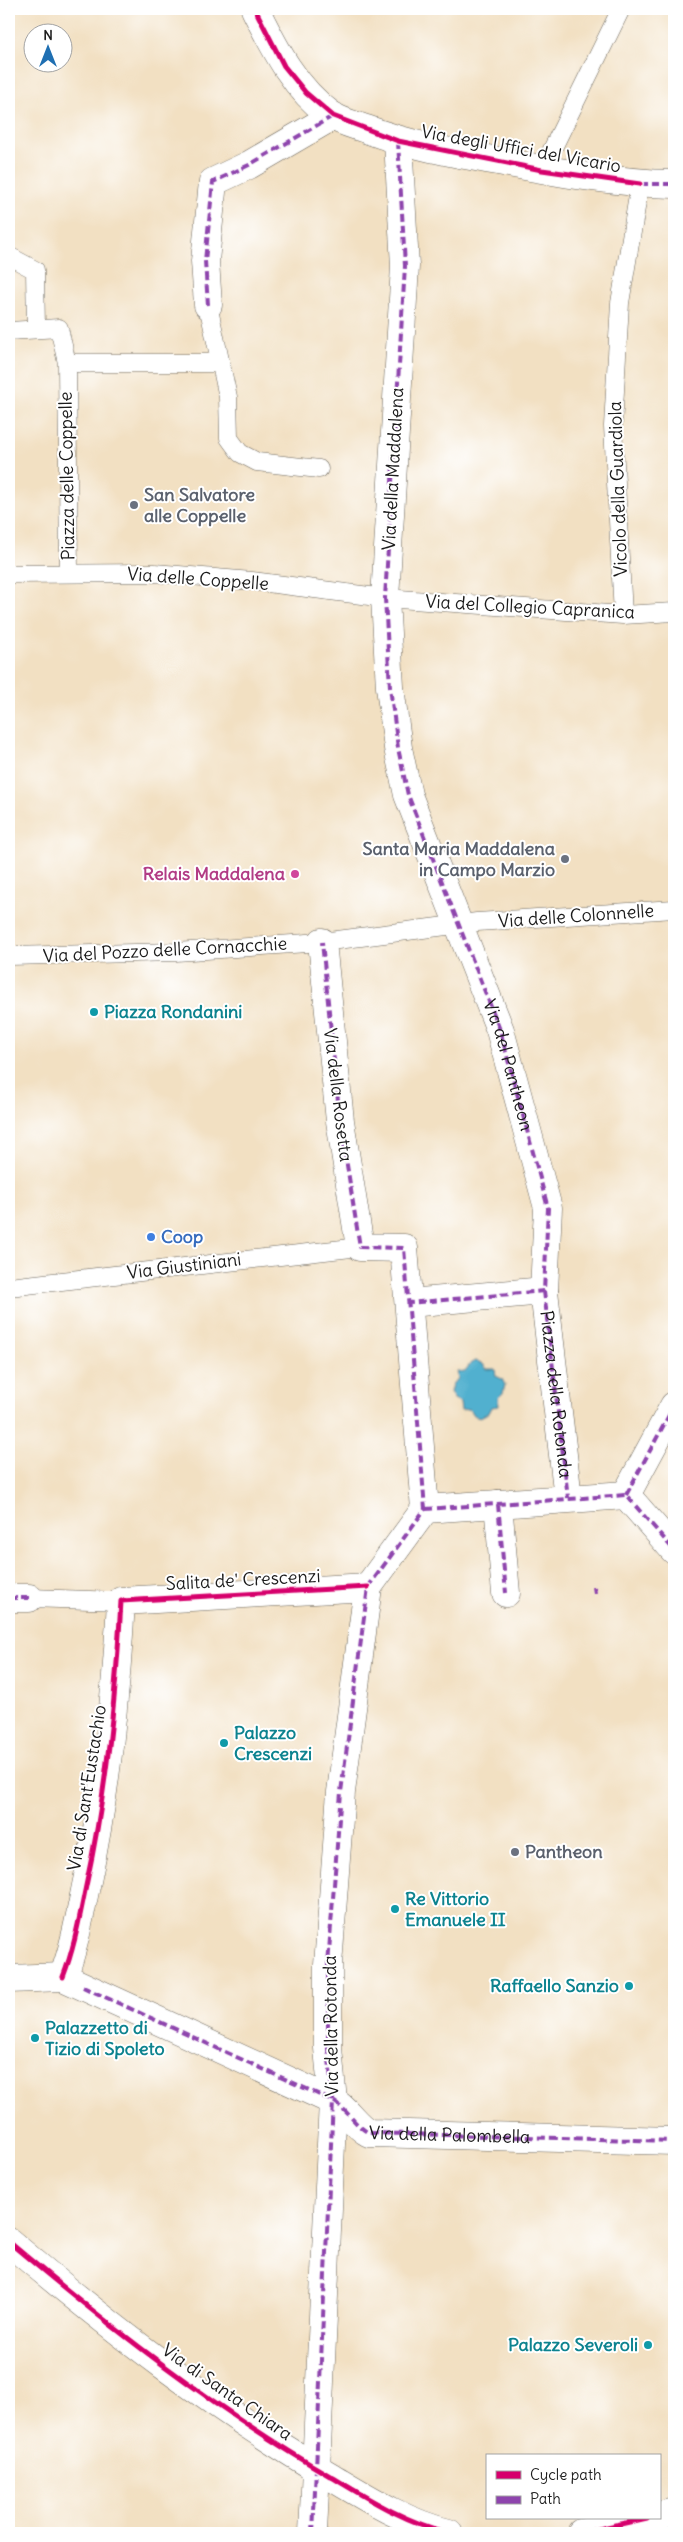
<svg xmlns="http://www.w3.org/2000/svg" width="683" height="2542" viewBox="0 0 683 2542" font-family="Delius,sans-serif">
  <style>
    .water { fill: #51b0cf; stroke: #366676 }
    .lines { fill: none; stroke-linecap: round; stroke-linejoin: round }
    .lane-casing { stroke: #676156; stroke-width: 19 }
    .street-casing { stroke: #676156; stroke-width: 29 }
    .lane { stroke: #fff; stroke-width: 18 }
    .street { stroke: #fff; stroke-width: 28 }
    .quiet { stroke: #8e44ad; stroke-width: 4; stroke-dasharray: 8 4; stroke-linecap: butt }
    .cycleway-casing { stroke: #fff; stroke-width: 8 }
    .cycleway { stroke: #d6006c; stroke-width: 5 }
    .worship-dot { fill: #6b7280; stroke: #fff; stroke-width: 2 }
    .hotel-dot { fill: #d1479c; stroke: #fff; stroke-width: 2 }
    .culture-dot { fill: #0f9aa8; stroke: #fff; stroke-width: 2 }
    .shop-dot { fill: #3f7fe0; stroke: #fff; stroke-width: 2 }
    .labels { text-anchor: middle; stroke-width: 4; stroke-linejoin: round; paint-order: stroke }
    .street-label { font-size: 18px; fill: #1c1c1c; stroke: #fff }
    .worship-label { font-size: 18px; font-weight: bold; fill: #5b616d; stroke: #fff; text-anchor: start }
    .hotel-label { font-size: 18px; font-weight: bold; fill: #b23c85; stroke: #fff; text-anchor: end }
    .culture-label { font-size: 18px; font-weight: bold; fill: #0d838f; stroke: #fff; text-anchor: start }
    .shop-label { font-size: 18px; font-weight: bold; fill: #366cbe; stroke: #fff; text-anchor: start }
  </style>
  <rect width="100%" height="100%" fill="#fff"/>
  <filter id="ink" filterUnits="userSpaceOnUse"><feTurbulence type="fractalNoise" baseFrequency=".02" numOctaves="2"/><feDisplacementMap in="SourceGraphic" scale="10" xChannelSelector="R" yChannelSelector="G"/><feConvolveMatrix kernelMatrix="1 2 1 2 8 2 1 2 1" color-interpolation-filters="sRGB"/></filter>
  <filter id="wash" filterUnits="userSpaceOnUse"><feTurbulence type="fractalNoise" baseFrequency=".0096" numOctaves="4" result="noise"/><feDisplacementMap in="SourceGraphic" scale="20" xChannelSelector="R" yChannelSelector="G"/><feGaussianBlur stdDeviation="1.12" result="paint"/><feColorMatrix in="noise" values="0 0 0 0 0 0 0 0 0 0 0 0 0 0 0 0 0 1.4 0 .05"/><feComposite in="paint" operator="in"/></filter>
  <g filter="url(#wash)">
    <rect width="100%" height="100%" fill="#f2e0c2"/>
    <path class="water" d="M476,1361L482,1363L487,1369H495L496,1376L502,1379L505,1385L503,1393L498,1398L499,1406L491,1407L488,1413L480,1417L473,1415L469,1409L461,1410L460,1402L454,1399L450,1392L452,1384L458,1379L457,1372L465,1371L471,1363Z"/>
  </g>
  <g filter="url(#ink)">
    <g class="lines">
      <g class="lane-casing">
        <path id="lane" d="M542,170L621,9
          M9,256L35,270L36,329
          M208,305L228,397L229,438L240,453L257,462L319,469
          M9,331L59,328L67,363
          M69,573L67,363H221
          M9,574L154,573L252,581L385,598L623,615L674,612
          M623,615L613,426L620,303L640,184
          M9,956L176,952L322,942L477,922L674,909
          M9,1287L360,1247
          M29,1598L121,1601"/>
      </g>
      <g class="street-casing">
        <g id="street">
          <path d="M255,9C275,49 294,88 331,115C341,122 355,125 366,129C409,145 453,153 498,161C556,172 615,183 674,184"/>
          <path id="s1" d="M398,141L405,266L385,598L390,687L398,748L408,795L500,1030L548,1208L544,1291L409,1303"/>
          <path d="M208,305L205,261L213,182L249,165L333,116"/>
          <path id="s2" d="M544,1291L568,1498"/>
          <path d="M626,1495L674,1406"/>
          <path d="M498,1504L506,1593"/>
          <path d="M425,1509L626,1495L674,1550"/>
          <path d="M9,1598H29"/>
          <path d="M63,1977C75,1946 80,1914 87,1881C107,1789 116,1695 121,1601L368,1587"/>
          <path id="s3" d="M9,1979L63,1977L333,2101C348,2110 354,2125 369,2133L674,2141"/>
          <path d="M9,2242C110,2327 215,2409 330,2476C367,2498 406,2523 449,2533"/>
          <path d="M659,2516L674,2512"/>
          <path d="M313,2533L333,2101L328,2048V1965L341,1792L368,1587L425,1509L404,1248L360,1247L340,1121L322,942"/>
          <path d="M581,2533L647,2518"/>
        </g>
      </g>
      <use href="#lane" class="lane"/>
      <use href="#street" class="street"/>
      <path class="quiet" d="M398,141L405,266L385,598L390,687L398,748L408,795L500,1030L548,1208L544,1291L409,1303
        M640,184H674
        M208,305L205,261L213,182L249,165L333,116
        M544,1291L568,1498
        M626,1495L674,1406
        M498,1504L506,1593
        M425,1509L626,1495L674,1550
        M594,1587L595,1593
        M9,1598H29
        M83,1987L333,2101C348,2110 354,2125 369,2133L674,2141
        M313,2533L333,2101L328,2048V1965L341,1792L368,1587L425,1509L404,1248L360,1247L340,1121L322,942"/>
      <g class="cycleway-casing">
        <path id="cycleway" d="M255,9L284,66L306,93L333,116L398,141L542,170L640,184
          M63,1977C75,1946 80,1914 87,1881C107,1789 116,1695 121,1601L368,1587
          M9,2242C110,2327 215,2409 330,2476C367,2498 406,2523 449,2533
          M581,2533L647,2518"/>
      </g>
      <use href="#cycleway" class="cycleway"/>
    </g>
  </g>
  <g class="worship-dot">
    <circle cx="134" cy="505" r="5"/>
    <circle cx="565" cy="859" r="5"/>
    <circle cx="515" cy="1852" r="5"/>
  </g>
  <circle class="hotel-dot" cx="295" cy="874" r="5"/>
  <g class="culture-dot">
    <circle cx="94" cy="1012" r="5"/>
    <circle cx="224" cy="1743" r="5"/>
    <circle cx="395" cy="1909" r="5"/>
    <circle cx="629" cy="1986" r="5"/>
    <circle cx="35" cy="2038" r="5"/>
    <circle cx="648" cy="2345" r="5"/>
  </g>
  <circle class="shop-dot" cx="151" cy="1237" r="5"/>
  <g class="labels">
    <g class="street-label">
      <text transform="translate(521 149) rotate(10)" y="6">Via degli Uffici del Vicario</text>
      <text transform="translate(393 469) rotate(-87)" y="6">Via della Maddalena</text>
      <text transform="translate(67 476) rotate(-91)" y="6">Piazza delle Coppelle</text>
      <text transform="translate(618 489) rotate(-92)" y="6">Vicolo della Guardiola</text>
      <text transform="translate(198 579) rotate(4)" y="6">Via delle Coppelle</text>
      <text transform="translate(530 607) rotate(3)" y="6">Via del Collegio Capranica</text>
      <text transform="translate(576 916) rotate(-4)" y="6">Via delle Colonnelle</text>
      <text transform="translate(165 950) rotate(-3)" y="6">Via del Pozzo delle Cornacchie</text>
      <text dy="6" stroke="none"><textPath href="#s1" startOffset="945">Via del Pantheon</textPath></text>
      <text transform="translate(338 1095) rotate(83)" y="6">Via della Rosetta</text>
      <text transform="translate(184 1266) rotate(-7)" y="6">Via Giustiniani</text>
      <text dy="6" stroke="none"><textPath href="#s2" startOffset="104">Piazza della Rotonda</textPath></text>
      <text transform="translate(243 1580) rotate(-3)" y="6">Salita de' Crescenzi</text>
      <text transform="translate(87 1788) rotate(-81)" y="6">Via di Sant'Eustachio</text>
      <text transform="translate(331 2026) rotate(-91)" y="6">Via della Rotonda</text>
      <text dy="6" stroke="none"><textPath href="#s3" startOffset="480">Via della Palombella</textPath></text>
      <text transform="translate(227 2392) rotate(35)" y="6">Via di Santa Chiara</text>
    </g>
    <g class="worship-label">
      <text x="144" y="501">San Salvatore<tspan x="144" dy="21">alle Coppelle</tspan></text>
      <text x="555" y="855" text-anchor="end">Santa Maria Maddalena<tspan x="555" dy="21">in Campo Marzio</tspan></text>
      <text x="525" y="1858">Pantheon</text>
    </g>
    <g class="hotel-label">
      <text x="285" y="880">Relais Maddalena</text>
    </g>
    <g class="culture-label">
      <text x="104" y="1018">Piazza Rondanini</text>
      <text x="234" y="1739">Palazzo<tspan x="234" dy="21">Crescenzi</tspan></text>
      <text x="405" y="1905">Re Vittorio<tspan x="405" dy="21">Emanuele II</tspan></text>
      <text x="619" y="1992" text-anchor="end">Raffaello Sanzio</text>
      <text x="45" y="2034">Palazzetto di<tspan x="45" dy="21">Tizio di Spoleto</tspan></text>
      <text x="638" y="2351" text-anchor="end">Palazzo Severoli</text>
    </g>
    <g class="shop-label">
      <text x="161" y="1243">Coop</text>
    </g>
  </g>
  <rect width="683" height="2542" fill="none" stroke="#fff" stroke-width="30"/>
  <rect x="486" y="2454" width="175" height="65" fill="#ffffff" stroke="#a4a4a4"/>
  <rect x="496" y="2471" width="25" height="8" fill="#d6006c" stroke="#a4a4a4"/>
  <text x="530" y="2480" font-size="15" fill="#1c1c1c">Cycle path</text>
  <rect x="496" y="2496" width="25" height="8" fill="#8e44ad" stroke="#a4a4a4"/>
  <text x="530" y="2504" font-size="15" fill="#1c1c1c">Path</text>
  <g transform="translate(48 48)"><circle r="24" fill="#ffffff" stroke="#a4a4a4"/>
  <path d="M0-4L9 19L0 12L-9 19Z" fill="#1f6fb2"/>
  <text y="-8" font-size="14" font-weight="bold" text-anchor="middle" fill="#1c1c1c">N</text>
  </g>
</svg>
